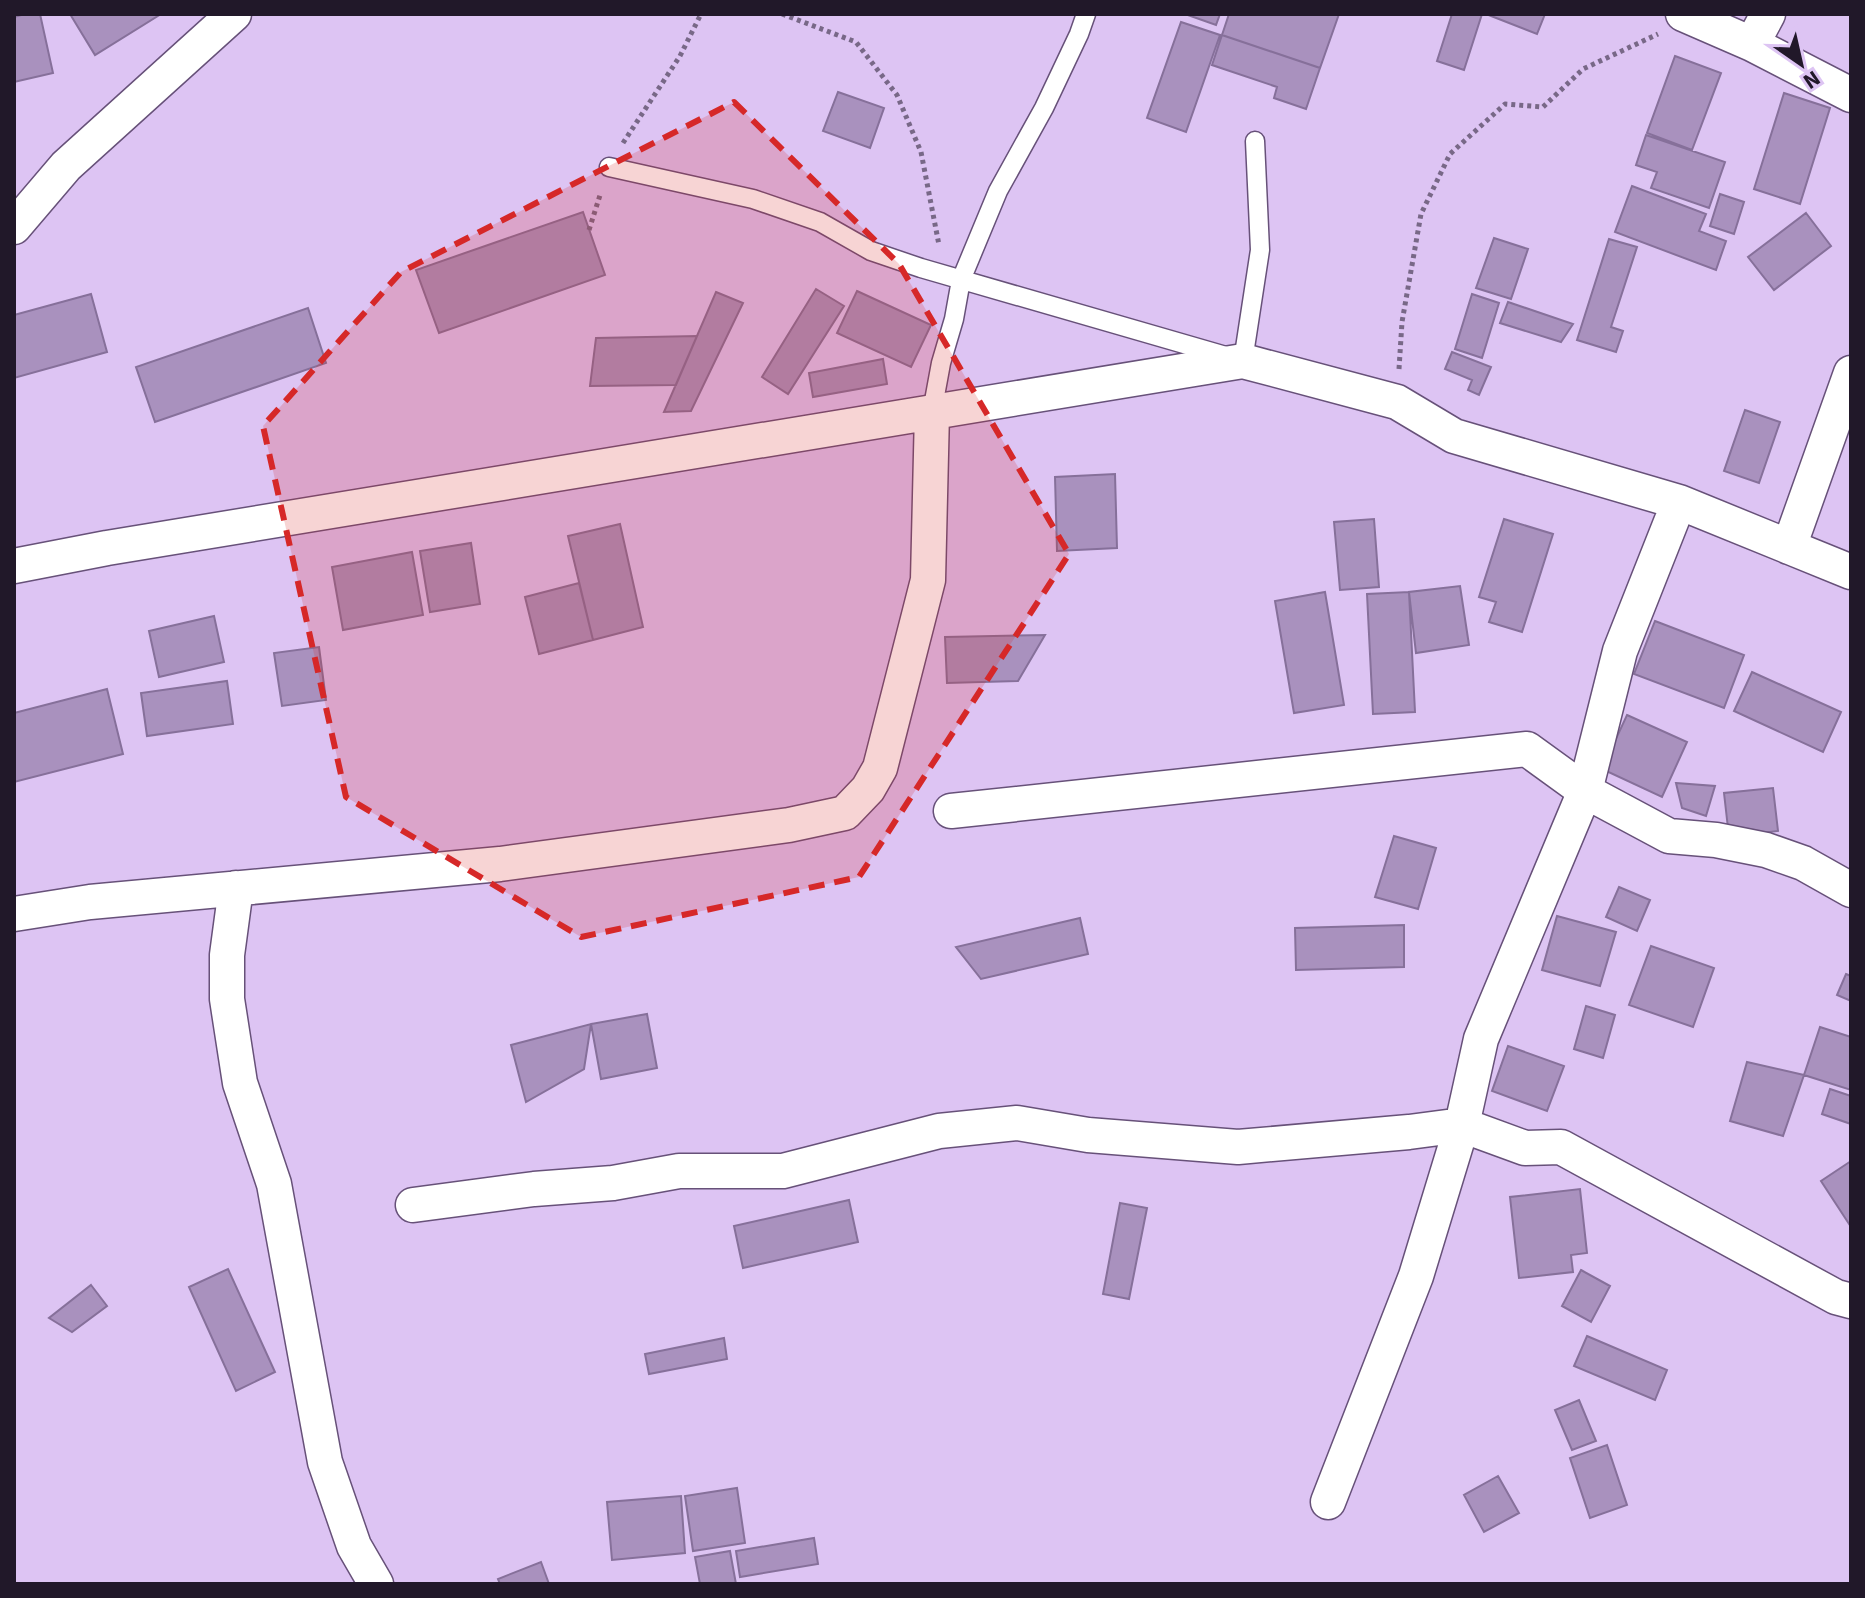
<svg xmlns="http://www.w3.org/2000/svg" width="1865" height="1598" viewBox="0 0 1865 1598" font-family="'Source Sans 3',sans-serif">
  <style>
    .building { fill: #a991be; stroke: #86709a; stroke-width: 2 }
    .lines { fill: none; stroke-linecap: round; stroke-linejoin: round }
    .lane-casing { stroke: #675179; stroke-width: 21 }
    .street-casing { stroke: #675179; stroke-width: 37 }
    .path { stroke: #786887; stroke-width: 5; stroke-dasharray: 4 4; stroke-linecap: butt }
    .lane { stroke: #fff; stroke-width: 18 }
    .street { stroke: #fff; stroke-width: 34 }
    .marked { fill: #d62828; fill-opacity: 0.2; stroke: #d62828; stroke-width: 6; stroke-dasharray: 16 10; stroke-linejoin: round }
  </style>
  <rect width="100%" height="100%" fill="#ddc4f3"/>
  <path class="building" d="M25,14H40L53,73L14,82V17Z
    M70,14H161L95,55Z
    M1185,14H1220L1216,25Z
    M1229,14H1339L1320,68L1222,35Z
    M1452,14H1482L1464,70L1437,61Z
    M1486,14H1545L1537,34Z
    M1181,22L1220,35L1186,132L1147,118Z
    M1222,35L1320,68L1306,109L1274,98L1277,87L1212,65Z
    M1675,56L1721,73L1692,150L1647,133Z
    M838,92L884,108L870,148L823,131Z
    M1784,93L1830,108L1800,204L1754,189Z
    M1646,135L1725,162L1709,208L1651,188L1657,172L1636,165Z
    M1632,186L1706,214L1699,231L1726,241L1716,270L1615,232Z
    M1720,194L1744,202L1734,234L1710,226Z
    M583,212L605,275L439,333L416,270Z
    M1806,213L1831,246L1774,290L1748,257Z
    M1494,238L1528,249L1511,299L1476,288Z
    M1609,239L1637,247L1611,327L1623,331L1616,352L1577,340Z
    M816,289L844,306L788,394L762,377Z
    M857,291L931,325L911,367L837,333Z
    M716,292L743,303L691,411L664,412Z
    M91,294L107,352L14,378V315Z
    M1472,294L1499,303L1482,358L1455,349Z
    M1508,302L1573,324L1561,342L1500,323Z
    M308,308L326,363L155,422L136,367Z
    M697,336L676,385L590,386L596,338Z
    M1452,352L1491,367L1479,395L1468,390L1472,380L1445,369Z
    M883,359L887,384L813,397L809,373Z
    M1745,410L1780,422L1759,483L1724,471Z
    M1115,474L1117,548L1057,551L1055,477Z
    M1374,519L1379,587L1340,590L1334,522Z
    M1504,519L1553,534L1522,632L1489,622L1496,602L1479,597Z
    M620,524L643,627L593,640L568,536Z
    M471,543L480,604L430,612L420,551Z
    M412,552L423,615L343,630L332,567Z
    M579,583L593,640L539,654L525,597Z
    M1460,586L1469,645L1416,653L1409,592Z
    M1325,592L1344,705L1294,713L1275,601Z
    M1409,592L1415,712L1373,714L1367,594Z
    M214,616L224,662L159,677L149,631Z
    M1655,621L1744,655L1724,708L1634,674Z
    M1045,635L1018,681L947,683L945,637Z
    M319,647L326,700L282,706L274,653Z
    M1752,672L1841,712L1823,752L1734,711Z
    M227,681L233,724L147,736L141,693Z
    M107,689L123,754L14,782V713Z
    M1627,715L1687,742L1662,797L1602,769Z
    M1676,783L1715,786L1706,816L1682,808Z
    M1773,788L1778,831L1729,837L1724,793Z
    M1394,836L1436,848L1418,909L1375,897Z
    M1619,887L1650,900L1637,931L1606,917Z
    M1557,916L1616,932L1600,986L1542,970Z
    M1080,918L1088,954L981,979L956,947Z
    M1404,925V967L1296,970L1295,928Z
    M1651,946L1714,968L1693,1027L1629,1005Z
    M1846,974L1851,976V1001L1837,995Z
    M1586,1006L1615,1015L1603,1058L1574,1049Z
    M647,1014L657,1068L601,1079L591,1024Z
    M591,1024L584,1069L526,1102L511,1045Z
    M1820,1027L1851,1037V1090L1804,1075Z
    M1508,1046L1564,1066L1547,1111L1492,1091Z
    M1747,1062L1804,1075L1783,1136L1730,1121Z
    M1830,1089L1851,1096V1124L1822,1114Z
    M1851,1161V1227L1821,1181Z
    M1580,1189L1587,1253L1571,1255L1573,1272L1519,1278L1510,1197Z
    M849,1200L858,1242L743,1268L734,1226Z
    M1120,1203L1147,1208L1129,1299L1103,1294Z
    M228,1269L275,1372L236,1391L189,1287Z
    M1581,1270L1610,1286L1591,1322L1562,1306Z
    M91,1285L107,1306L72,1332L49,1318Z
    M1587,1336L1667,1370L1655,1400L1574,1366Z
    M724,1338L727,1359L649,1374L645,1354Z
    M1579,1400L1596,1441L1572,1450L1555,1410Z
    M1607,1445L1627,1505L1590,1518L1570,1458Z
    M1498,1476L1519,1513L1484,1532L1464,1495Z
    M737,1488L745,1543L693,1551L685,1496Z
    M681,1496L685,1553L612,1560L607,1502Z
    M814,1538L818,1564L740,1577L736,1551Z
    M730,1551L736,1584H700L695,1557Z
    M541,1562L549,1584H500L498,1579Z"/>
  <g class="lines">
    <g class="lane-casing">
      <path id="lane" d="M609,167L753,199L820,222L871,251L921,268L1243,361L1260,250L1255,141
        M932,412L941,363L954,319L961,280L998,191L1044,108L1079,34L1086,14"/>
    </g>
    <g class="street-casing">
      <path id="street" d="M1683,14L1752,44L1851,95
        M1752,44L1768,14
        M14,227L66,166L234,14
        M1679,502L1620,651L1585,791L1669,836L1716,840L1766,850L1803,863L1851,890
        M1789,547L1851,373
        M14,566L107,548L1243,361L1397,402L1454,436L1679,502L1851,572
        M951,811L1527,749L1585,791L1481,1039L1462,1125L1416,1276L1328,1502
        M236,888L227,955V999L240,1083L274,1184L325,1462L354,1546L376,1584
        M14,914L90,902L500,864L789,825L845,813L868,789L880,768L928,580L932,412
        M413,1205L534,1189L613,1183L679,1171H783L939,1131L1017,1123L1088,1135L1238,1147L1409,1132L1462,1125L1525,1148L1561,1147L1836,1297L1851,1301"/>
    </g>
    <path class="path" d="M782,14L856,42L897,95L921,152L939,245
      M623,143L680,56L701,14
      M589,230L601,192
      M1399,369L1402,322L1421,214L1450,154L1505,104L1543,107L1583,69L1658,34"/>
    <use href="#lane" class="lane"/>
    <use href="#street" class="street"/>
  </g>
  <path class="marked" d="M734,102L899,264L1069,554L859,877L581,937L346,797L263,426L401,272Z"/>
  <rect width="1865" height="1598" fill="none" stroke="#211829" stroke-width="32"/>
  <g transform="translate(1801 64) rotate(146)" stroke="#ddc4f3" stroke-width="6" paint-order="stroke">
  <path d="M0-6L14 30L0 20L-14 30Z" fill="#211829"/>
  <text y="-12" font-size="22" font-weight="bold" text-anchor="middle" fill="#211829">N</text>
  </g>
</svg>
